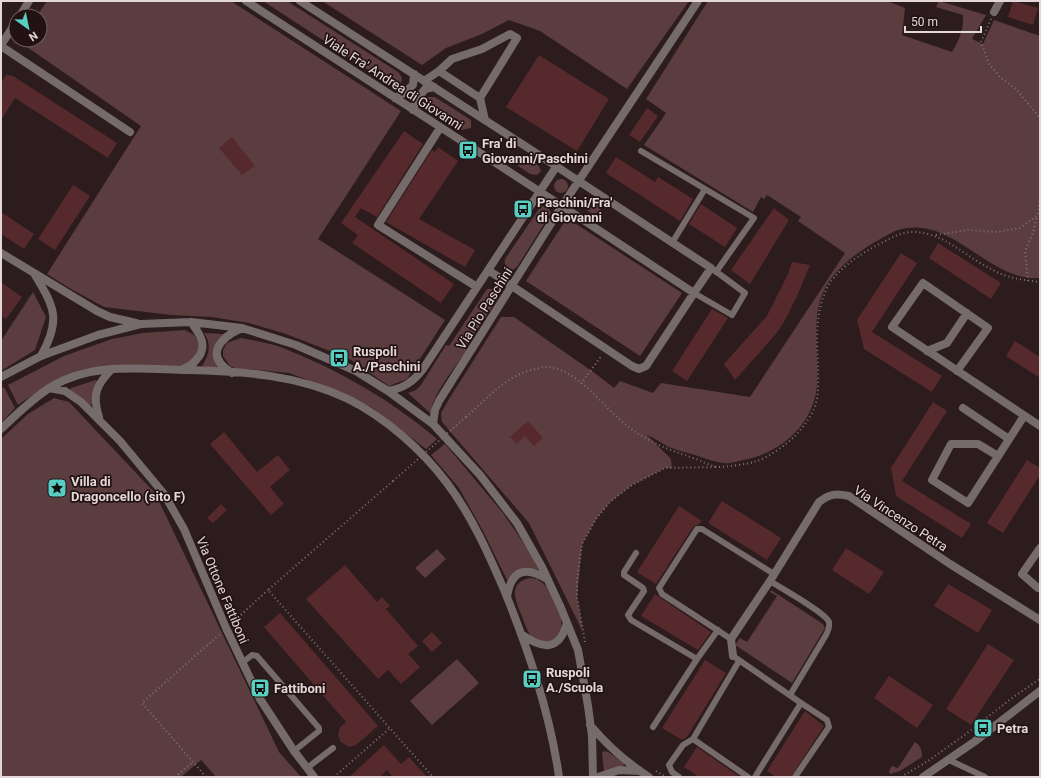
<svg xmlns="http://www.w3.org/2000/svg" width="1041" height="778" viewBox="0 0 1041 778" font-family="Roboto,sans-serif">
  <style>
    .green { fill: #5b3d3f }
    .building { fill: #56292d }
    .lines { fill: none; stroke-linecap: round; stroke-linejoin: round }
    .path { stroke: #817272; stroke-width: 2; stroke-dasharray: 1 3; stroke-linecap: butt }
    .service { stroke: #756b6b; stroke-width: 6 }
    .minor { stroke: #756b6b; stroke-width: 8 }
    .path-bridge { stroke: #817272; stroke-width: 2; stroke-dasharray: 1 3; stroke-linecap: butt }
    .labels { text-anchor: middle; stroke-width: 3.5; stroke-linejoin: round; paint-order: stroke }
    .street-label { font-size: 13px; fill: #e4d7d7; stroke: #231214 }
    .poi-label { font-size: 13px; font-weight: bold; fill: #e4d7d7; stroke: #231214; text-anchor: start }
  </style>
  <rect width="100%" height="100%" fill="#2d1c1d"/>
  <path class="green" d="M47,1H231L401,111L318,239L445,320L407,379L389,386L348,358L286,334L249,323L212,317L171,315L104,307L71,289L47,274L141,126L27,47L22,40H40V16H37Z
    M263,1H287L398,72L401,76L402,79L400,85L393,86Z
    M322,1H689L627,89L540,31L509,20L482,34L446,48L422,65Z
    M708,1H887L905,8L902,35L952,52C959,40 964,30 963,15L936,7L939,1L986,15L972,39L983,44L994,20L1040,36V278C987,282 951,211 895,231C891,233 886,236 882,238C857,252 828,272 820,301C812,328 819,358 817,386C813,425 782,452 744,460C738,461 730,464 724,463C713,462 702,457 692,454C684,452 676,450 669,447C661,443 655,438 647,435L671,459L672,468H665L632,485L610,502L596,519L582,544L577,597L583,632L529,523L442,422L441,413L449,399L501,317H514L596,374L614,388L620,381L653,393L661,383L750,397L845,253L798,221L801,217L767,195L764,199L761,197L753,212L644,145L666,113L646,99Z
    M429,97H435L471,120V128L462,130L430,109L425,103L426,98Z
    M524,156L539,166L541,171L537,175L530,174L518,166L516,157Z
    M554 186a7 7 0 1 1 14 0a7 7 0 1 1-14 0Z
    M583,197L590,198L599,204L601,212L592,214L582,206L580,201Z
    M541,206L548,207L551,213L517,267L511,271C506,268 504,265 505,259Z
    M567,218L682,293L640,356L526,281Z
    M487,289H495L498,294V298L465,348L467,350C457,365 430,397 431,414L408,393L416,390L421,385L446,345L449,346Z
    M33,292L46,317L35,350L1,371V341Z
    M185,330L194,335L200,345L196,357L184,366L141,365L64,377L25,400L18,405L8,385L64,356L112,339L143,333Z
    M204,333L224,334C222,336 218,339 217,341C212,350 214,362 221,369L202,366C209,355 212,345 204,333Z
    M241,338C255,341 270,343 283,348C339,370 391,400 437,439L426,449L374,409L341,392L289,373L249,369H237L230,366L223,356V350L227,343L232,341Z
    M96,380L98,382L91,406L89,407L70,390L71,388Z
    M4,387L15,408L1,423V389Z
    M54,398L69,402L155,493L279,752L301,777H216L201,760L181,777H3L1,774V439L28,414Z
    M445,444L503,513L527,548L539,570C521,567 520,571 508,582L483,531L459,488L431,455Z
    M437,549L446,559L425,578L415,568Z
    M530,578L537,579L544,584L548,589L561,618L562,631L551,643L535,640L530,635C526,628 524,621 521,614C515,599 508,583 530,578Z
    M771,590L823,624L825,628L792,683L735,645L740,638L747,642L777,596L770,592Z
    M457,659L479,683L432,725L410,701Z
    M915,742C921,746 922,750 922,757L900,771L890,774L889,771L892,766L898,768Z
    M604,751L608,752L622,762L624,764L623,767L604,771L602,753Z"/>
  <path class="building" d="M1013,1L1038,8L1033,25L1008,17Z
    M539,55L609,99L577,151L506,107Z
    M6,75L13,76L117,143L108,158L15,98L1,120V83Z
    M647,108L658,116L640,142L629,135Z
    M404,131L423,144L377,217L361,208L355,217L454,284L441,303L352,243L358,235L341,223Z
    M232,137L255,166L242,175L219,148Z
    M438,147L458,161L419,219L475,250L465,267L386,222L432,150L435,152Z
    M616,157L655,182L658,177L693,199L680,221L606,173Z
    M73,185L90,196L55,250L38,239Z
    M701,204L737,228L725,247L689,224Z
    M774,208L789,220L750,284L731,270Z
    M1,212L34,234L24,249L1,234Z
    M938,243L1001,283L991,299L929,258Z
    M901,253L917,263L872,332L942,376L932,392L864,349L857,320Z
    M792,262L810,265L797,296L784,322L775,335L735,380L724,364L767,316L788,274Z
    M1,282L22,297L6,319L1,316Z
    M712,309L728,318L687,381L672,371Z
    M1015,341L1040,357V378L1006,356Z
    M933,402L947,411L902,481L971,524L962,538L896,496L891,468Z
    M528,421L543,438L534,446L525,436L517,444L510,437Z
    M224,432L257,472L278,455L290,470L270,487L284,504L271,515L210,444Z
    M1027,460L1040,468V475L1003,533L987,523Z
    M722,501L781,538L767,560L708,523Z
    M221,504L227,510L213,523L207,518Z
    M679,506L702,521L699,524L693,527L656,584L637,572Z
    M846,548L884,572L869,594L832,570Z
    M345,565L377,602L382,597L390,606L386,609L418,646L408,654L420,667L401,684L388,670L378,679L306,599Z
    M948,584L992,610L978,633L934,606Z
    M655,594L711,632L698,650L641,616Z
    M280,613L378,726L356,745L349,747L340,741L338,734L340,727L346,722L264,627Z
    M432,632L442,643L432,652L422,641Z
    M988,644L1014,660L971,725L946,709Z
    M705,660L726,673L687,737L682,740L662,728Z
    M889,676L933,705L917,728L874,698Z
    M805,711L824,726L791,777H776L767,771Z
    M384,745L401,764L409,757L427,777H393L387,770L380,777H349Z
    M697,747L740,777H699L684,767Z"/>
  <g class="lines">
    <path class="path" d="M991,19L981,42L989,64L1001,78L1016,89L1040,118
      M936,235L968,230L997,232L1020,228L1038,215L1040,197
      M1028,281L1025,251L1033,233L1037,216
      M581,384L602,355
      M466,417C487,399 507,374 536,369C540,368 544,366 548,367C576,370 597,399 617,417C642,440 664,448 696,459C703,462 711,466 718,467C725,467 748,464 754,462C768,458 786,445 796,435C803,427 810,418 814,409C820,394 818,377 818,362C816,337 816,311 827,288C840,264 868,250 891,238C929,218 959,253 991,269C1006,278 1023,280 1040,282
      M393,481L268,590L433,777
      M232,623L268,590
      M585,642L577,597V581L582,544L596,519L610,502L632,485L665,468L717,467
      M656,771L666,777
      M175,777L193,762
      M206,777L142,703L220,634
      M334,777L390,728
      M901,777L928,761L966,734L1012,698L1040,679"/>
    <path class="service" d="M641,151L754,218L716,272
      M672,243L705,189
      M694,293L732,315L745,293L714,270
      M636,553L624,572V575L643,588L644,591L628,615L631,620L697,659L718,630
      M770,581C781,588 826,613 829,622C830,627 828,631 826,635L790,695
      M731,639L662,594L659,588L697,529H702L774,574
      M733,656L801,703L755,777
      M739,661L693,739L748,777
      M242,663L252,655L257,656L319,728V731L294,751
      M653,727L697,659
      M949,760L985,777
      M307,768L333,748
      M679,777L672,772L669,765L683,745L693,739
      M795,777L829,727L827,720L801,703"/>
    <path class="minor" d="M246,1L562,206L694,293L711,268L533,151L300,1
      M994,12L1000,1
      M20,16L29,1
      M1,45L16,22
      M1,46L130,132
      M439,71L480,98
      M424,81L439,71L452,59L482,49L510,34L517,38L480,98L485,120
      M395,98L404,93L413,85L414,74
      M413,110L416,101L425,89L434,87
      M440,128L378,225L477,287
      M1,253L97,311L110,317L136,323
      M488,270L632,366L639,369L646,366L694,293
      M35,275C55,308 61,320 41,356
      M927,351L947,343L967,313
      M183,369C188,367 193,364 196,360C209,347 200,334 191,322
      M957,371L988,328L923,283L892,327C941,360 991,393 1040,426
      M232,373C204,356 219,338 242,328
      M1,377L41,356L98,335L141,324L191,322L242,328L296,345L356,371L388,391L433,424L480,475L517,523L542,567L561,608L578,650L588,706L592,736L593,777
      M49,388L65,391L81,402L120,441L164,494L184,529L226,628L260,699L294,751L314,777
      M388,391C404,388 413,382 423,369L556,167
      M963,408L1009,439
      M99,417C92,395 96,385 112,369
      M433,424L435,410L439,401L562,206L698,1
      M1,429C17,414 33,398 51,387C92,362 142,369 187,370C242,371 298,375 348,399C386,418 422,450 447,483C472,516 489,555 505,592C529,652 550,713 559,777
      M998,456L978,444H951L932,480L968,503L1024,416
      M1040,548L1022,574L1038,588H1040
      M507,597C511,571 524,565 547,579
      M521,634C542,649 559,652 567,623
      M733,656L731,639L770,581L819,502C830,494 835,493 849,496L950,564L1040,620
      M590,725C607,745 627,763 649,777
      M598,777L619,770L640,771
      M923,777L974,742L1040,691"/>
    <path class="path-bridge" d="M393,481L466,417"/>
  </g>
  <defs>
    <g id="bus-square" transform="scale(1)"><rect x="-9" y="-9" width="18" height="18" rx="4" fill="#57cec1" stroke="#231214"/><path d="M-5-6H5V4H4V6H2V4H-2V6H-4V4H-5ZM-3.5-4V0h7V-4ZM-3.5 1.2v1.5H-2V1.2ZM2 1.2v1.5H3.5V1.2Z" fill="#111"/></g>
    <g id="sight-square" transform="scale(1)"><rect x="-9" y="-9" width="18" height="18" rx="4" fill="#57cec1" stroke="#231214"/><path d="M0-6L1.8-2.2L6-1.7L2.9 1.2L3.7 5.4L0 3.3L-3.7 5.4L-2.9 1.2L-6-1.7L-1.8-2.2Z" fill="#111"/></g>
  </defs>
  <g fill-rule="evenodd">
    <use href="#bus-square" x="468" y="150"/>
    <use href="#bus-square" x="523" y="209"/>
    <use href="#bus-square" x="339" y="358"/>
    <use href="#sight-square" x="57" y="488"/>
    <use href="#bus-square" x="532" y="679"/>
    <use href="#bus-square" x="260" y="688"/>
    <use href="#bus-square" x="983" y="728"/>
  </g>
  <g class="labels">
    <g class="street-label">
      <text transform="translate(393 82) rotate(33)" y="5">Viale Fra' Andrea di Giovanni</text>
      <text transform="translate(484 308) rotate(-58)" y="5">Via Pio Paschini</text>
      <text transform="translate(901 518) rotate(33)" y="5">Via Vincenzo Petra</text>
      <text transform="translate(223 590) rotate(67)" y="5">Via Ottone Fattiboni</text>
    </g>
    <g class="poi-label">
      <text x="482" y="148">Fra' di<tspan x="482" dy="15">Giovanni/Paschini</tspan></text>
      <text x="537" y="207">Paschini/Fra'<tspan x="537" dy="15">di Giovanni</tspan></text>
      <text x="353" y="356">Ruspoli<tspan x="353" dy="15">A./Paschini</tspan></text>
      <text x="71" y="486">Villa di<tspan x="71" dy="15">Dragoncello (sito F)</tspan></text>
      <text x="546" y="677">Ruspoli<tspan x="546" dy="15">A./Scuola</tspan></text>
      <text x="274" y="693">Fattiboni</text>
      <text x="997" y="733">Petra</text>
    </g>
  </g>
  <rect width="1041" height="778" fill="none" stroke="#e4d7d7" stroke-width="4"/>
  <g transform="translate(28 28) rotate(147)"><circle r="19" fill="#231214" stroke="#706162"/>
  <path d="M0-3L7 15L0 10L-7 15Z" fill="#57cec1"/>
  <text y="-6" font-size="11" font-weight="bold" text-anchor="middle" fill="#e4d7d7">N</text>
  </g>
  <path d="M905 26v6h76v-6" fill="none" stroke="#e4d7d7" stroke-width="2"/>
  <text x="911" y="26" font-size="12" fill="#e4d7d7" stroke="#231214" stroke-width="3" paint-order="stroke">50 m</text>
</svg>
